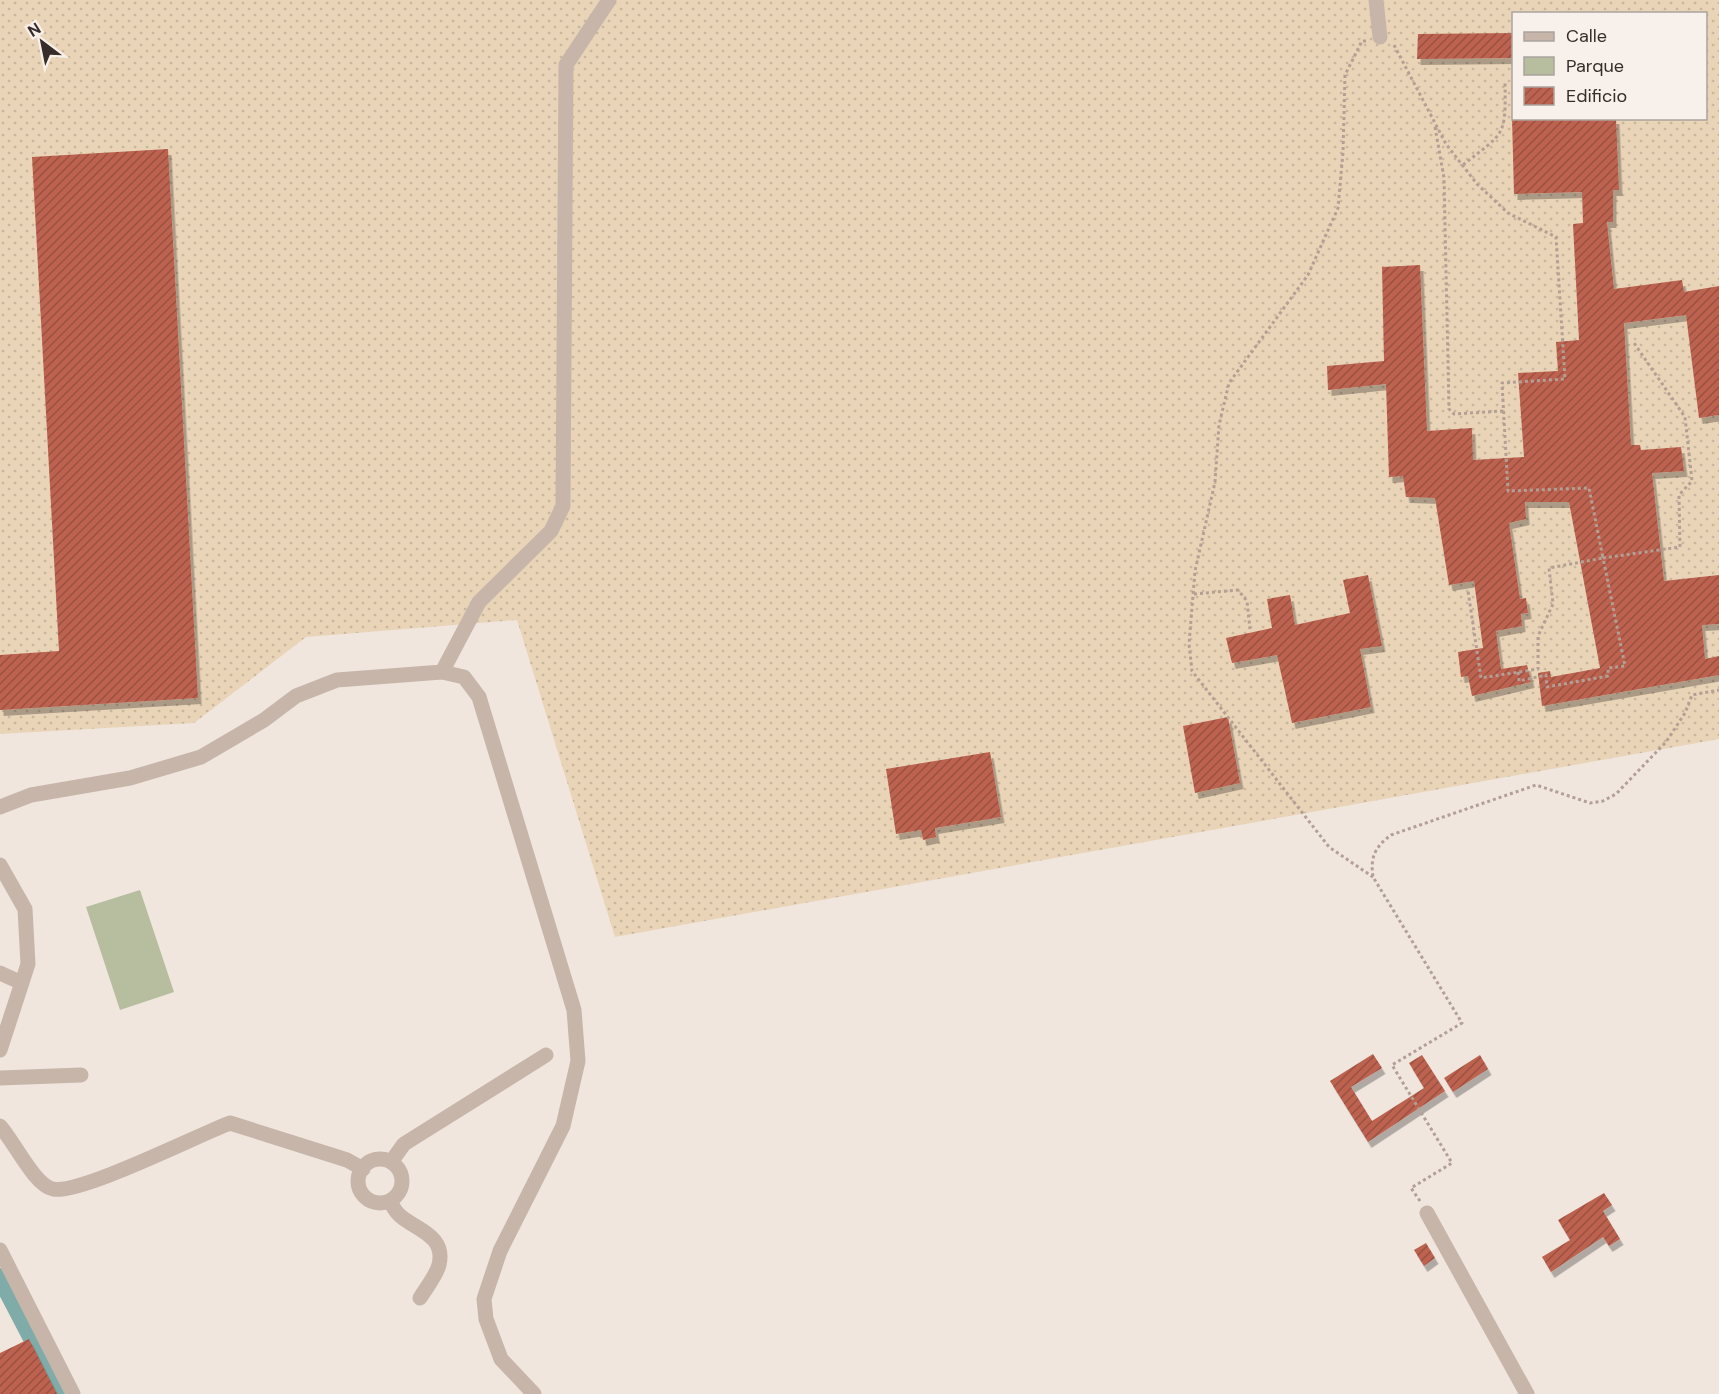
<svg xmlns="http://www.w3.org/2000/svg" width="1719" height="1394" viewBox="0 0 1719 1394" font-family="'DM Sans',sans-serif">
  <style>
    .sand { fill: url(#sand-dots); fill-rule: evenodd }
    .park { fill: #b6be9f }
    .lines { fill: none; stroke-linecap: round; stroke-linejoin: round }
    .canal { stroke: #7faba9; stroke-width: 18 }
    .building { fill: url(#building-hatch); filter: url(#shadow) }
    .path { stroke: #b39f95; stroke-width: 3; stroke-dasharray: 3 3; stroke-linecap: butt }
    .minor { stroke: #c7b5aa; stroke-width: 15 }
  </style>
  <defs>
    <pattern id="sand-dots" width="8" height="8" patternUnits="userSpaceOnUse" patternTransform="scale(1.5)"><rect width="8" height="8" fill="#e9d4b7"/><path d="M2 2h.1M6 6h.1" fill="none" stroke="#c8b69d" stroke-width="1.8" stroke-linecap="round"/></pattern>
    <pattern id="building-hatch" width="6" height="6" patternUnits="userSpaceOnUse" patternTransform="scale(1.5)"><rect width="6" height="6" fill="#bc6250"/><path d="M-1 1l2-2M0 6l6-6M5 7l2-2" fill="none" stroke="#9a5142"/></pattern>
    <filter id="shadow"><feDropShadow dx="3.5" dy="6" stdDeviation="0" flood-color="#0004"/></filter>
  </defs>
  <rect width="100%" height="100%" fill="#f0e6de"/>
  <path class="sand" d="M0,0H1719V739L615,937L517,620L306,637L194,723L0,734ZM1514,14H1706V118H1514Z"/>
  <path class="park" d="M140,890L174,992L120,1010L86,907Z"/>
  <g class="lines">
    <path class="canal" d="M0,1277L61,1394"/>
  </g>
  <path class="building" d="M1514,33V58L1417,59L1418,34Z
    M1512,118H1616L1619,190H1613V222H1607L1614,289L1682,280L1684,292L1719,286V415L1699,418L1686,315L1624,323L1631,445H1640L1641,450L1681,447L1684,471L1652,473L1664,581L1719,575V624L1702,625L1705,659L1719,656V675L1542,706L1538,673L1550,671L1551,677L1600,668L1569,502H1525L1526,519L1509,523L1520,599L1526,598L1528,613L1521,614L1522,626L1496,631L1501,669L1527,665L1531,682L1472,696L1468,676L1461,677L1458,652L1483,648L1474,581L1449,585L1435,498L1406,497L1403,476L1389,477L1386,384L1328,390L1327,366L1384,361L1382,267L1420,265L1427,431L1472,428L1473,460L1524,457L1518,373L1558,371L1556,342L1579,340L1573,224L1583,223L1582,192L1514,194Z
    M168,149L198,698L0,710V655L59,651L32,157Z
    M1368,575L1382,646L1360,649L1371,707L1292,723L1277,655L1232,663L1226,638L1272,628L1267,599L1290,595L1295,625L1350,613L1343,580Z
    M1228,717L1240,783L1195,793L1183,726Z
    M990,752L1001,817L935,828L936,837L923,840L921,830L896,834L886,769Z
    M1373,1054L1382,1068L1351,1087L1372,1121L1424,1088L1409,1063L1422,1055L1445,1091L1368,1142L1330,1081Z
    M1480,1055L1488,1069L1453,1092L1444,1078Z
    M1604,1193L1612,1205L1603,1211L1620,1239L1609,1246L1603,1237L1551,1272L1542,1257L1570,1240L1558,1220Z
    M1426,1243L1435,1258L1424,1266L1414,1250Z
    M29,1339L57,1394H0V1353Z"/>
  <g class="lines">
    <path class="path" d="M1366,41H1362L1345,75L1343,152L1338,208L1308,275L1229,383L1219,425L1215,482L1195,571L1189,644L1192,671L1329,847L1373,877
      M1394,45L1446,144L1477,184L1508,213L1556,237L1565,379L1502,383L1508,491L1589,488L1603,558L1549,568L1553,604L1538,636V669L1481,678L1468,591
      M1435,127L1444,178L1449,409L1454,414L1503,411
      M1463,165C1504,132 1506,138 1505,83
      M1194,594L1238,590L1247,601L1250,629
      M1518,672L1519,681L1546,675L1547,687L1608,676V668L1625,666L1603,558L1680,547L1679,495L1692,481L1685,417L1634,343
      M1420,1201L1411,1188L1452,1163L1392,1065L1462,1023L1373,877C1370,857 1375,847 1391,835L1536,785L1590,803L1603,801L1616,794L1666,742L1685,713L1692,695L1719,690"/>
    <path class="minor" d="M1376,0L1380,37
      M442,672L479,602L551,531L563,506L566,65L609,0
      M0,807L31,795L130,778L201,757L264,720L296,696L337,680L442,672L464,677L479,697L574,1010L578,1061L563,1126L500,1251L484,1299L486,1319L501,1359L534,1394
      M0,865L25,909L28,964L0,1050
      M0,973L22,983
      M0,1078L81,1075
      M0,1126C14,1141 34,1185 53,1189C79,1195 198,1135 230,1123L347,1160L363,1169
      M358 1181a22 22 0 1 1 44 0a22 22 0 1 1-44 0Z
      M391,1162L404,1144L546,1055
      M391,1201C397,1229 448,1227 439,1265C436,1276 426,1288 420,1298
      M1427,1213L1527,1394
      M0,1250L73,1394"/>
  </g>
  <rect x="1512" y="12" width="195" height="108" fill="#f8f0ea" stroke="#aaa29d" stroke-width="1.5"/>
  <rect x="1524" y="32" width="30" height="9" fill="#c7b5aa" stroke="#aaa29d" stroke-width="1.5"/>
  <text x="1566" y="42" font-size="18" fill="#362c29">Calle</text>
  <rect x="1524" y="57" width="30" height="18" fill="#b6be9f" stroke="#aaa29d" stroke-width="1.5"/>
  <text x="1566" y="72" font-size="18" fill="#362c29">Parque</text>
  <rect x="1524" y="87" width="30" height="18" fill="url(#building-hatch)" stroke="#aaa29d" stroke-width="1.5"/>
  <text x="1566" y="102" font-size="18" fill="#362c29">Edificio</text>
  <g transform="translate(42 42) rotate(328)" stroke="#f8f0ea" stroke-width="4.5" paint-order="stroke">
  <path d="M0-4.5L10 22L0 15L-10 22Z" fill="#362c29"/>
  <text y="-9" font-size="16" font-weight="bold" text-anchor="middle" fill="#362c29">N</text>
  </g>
</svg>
